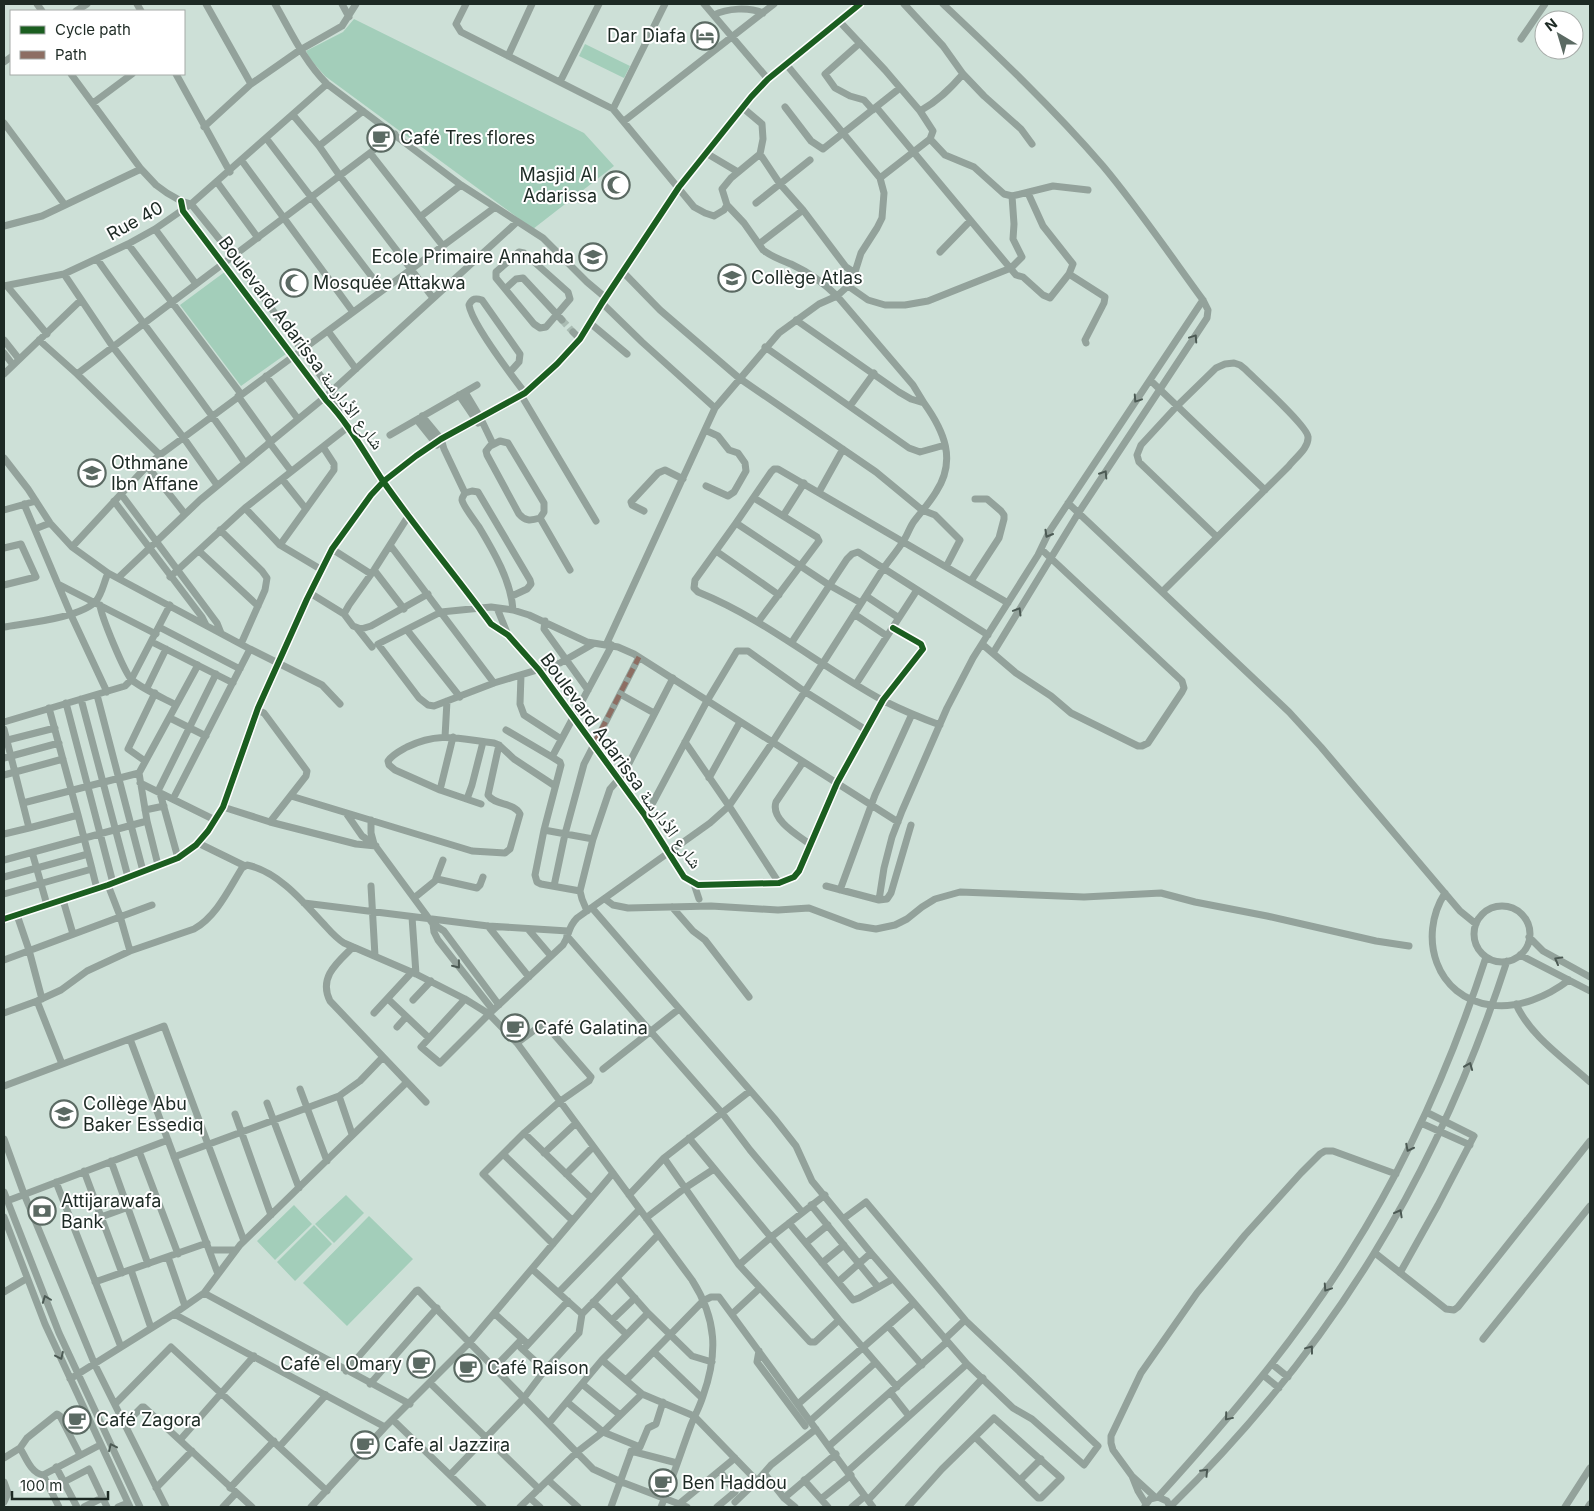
<svg xmlns="http://www.w3.org/2000/svg" width="1594" height="1511" viewBox="0 0 1594 1511" font-family="Inter,'Noto Naskh Arabic',sans-serif">
  <style>
    .green { fill: #a3ceba }
    .lines { fill: none; stroke-linecap: round; stroke-linejoin: round }
    .minor-tunnel { stroke: #aabcb3; stroke-width: 7; stroke-dasharray: 7 3.5; stroke-linecap: butt }
    .minor { stroke: #93a29b; stroke-width: 7 }
    .quiet { stroke: #8d6e63; stroke-width: 5; stroke-dasharray: 10 5; stroke-linecap: butt }
    .cycleway-casing { stroke: #fff; stroke-width: 9 }
    .cycleway { stroke: #1b5e20; stroke-width: 6 }
    .oneway { stroke: #4c5a54 }
    .labels { text-anchor: middle; stroke-width: 4; stroke-linejoin: round; paint-order: stroke }
    .poi-label { font-size: 18px; fill: #1d2a24; stroke: #fff; text-anchor: start }
    .street-label { font-size: 18px; fill: #1d2a24; stroke: #fff }
  </style>
  <rect width="100%" height="100%" fill="#cde0d7"/>
  <path class="green" d="M354,19L584,133L614,166L533,229L325,76L310,59L306,51L343,32Z
    M585,44L630,66L624,78L579,56Z
    M226,271L286,354L241,386L180,305Z
    M346,1195L364,1213L334,1243L315,1224Z
    M294,1205L312,1224L275,1260L257,1241Z
    M369,1216L413,1259L347,1326L303,1283Z
    M314,1225L332,1244L295,1281L277,1262Z"/>
  <g class="lines">
    <path class="minor-tunnel" d="M562,320L573,332"/>
    <path class="minor" d="M37,4L42,11
      M137,4L141,11
      M206,4L251,84
      M275,4C291,32 304,61 327,84L461,185L543,238L587,282L606,298
      M342,4L349,17
      M466,4L456,24L461,32L613,109L694,207L705,213L714,216L724,210L727,205L722,189L731,178L760,154L763,139L762,124L743,108
      M704,4L768,79
      M904,4L943,46L963,74L984,96L1021,129L1032,144
      M943,4C998,56 1053,108 1103,166C1139,209 1170,255 1203,300L1208,310L1207,318L1079,512L993,653
      M76,11L87,4
      M714,15C727,8 749,7 763,13
      M839,21L885,70L920,111L933,131L930,139L880,178
      M1521,39L1545,4
      M860,43L825,74L835,88L850,96L864,100L873,110
      M508,56L532,4
      M4,62L11,57
      M71,74L141,169L156,185L167,193L181,201L191,204L233,256L334,394L339,413
      M176,74L230,172
      M560,82L599,4
      M93,103L132,74
      M785,107L811,141L823,149L900,88
      M876,107L1016,275L1023,277L1043,295L1050,298L1069,274L1073,264L1043,226L1028,193
      M613,109L665,4
      M920,111C938,101 950,89 963,74
      M293,115L319,146L340,176L433,298
      M624,121L774,4
      M4,123L65,205
      M204,127L251,84L300,50L342,26L356,4
      M266,138L382,290
      M930,139L945,155L974,167L1004,194L1012,196L1053,186L1088,190
      M319,146L363,111
      M370,153L443,246
      M706,153L738,172
      M760,154L780,184L803,210L846,267L852,271L855,272
      M242,161L353,312
      M217,182L258,238
      M181,201L183,211L326,400C349,424 365,454 383,481C417,530 456,576 491,624L508,635L539,670L644,814L684,877L698,885L779,883L794,877L799,871L837,783L883,700L923,649L921,644L893,628
      M756,203L810,160
      M727,205L744,223L763,250C772,257 781,260 791,264C808,272 824,283 837,296L848,286L855,272L861,253L877,228L882,218L884,193L880,178L786,64
      M420,217L461,185
      M4,226L42,216L141,169
      M155,229L196,284
      M128,244L241,394
      M759,244L803,210
      M519,252L524,253L568,292L570,299L546,327L540,328L534,324L496,278V272Z
      M940,252L970,221
      M97,259C145,328 198,393 245,463
      M623,272L660,310L739,378L876,472L922,510L935,515L960,540L946,567
      M64,274L113,347L183,437L217,485
      M1069,274L1105,297L1104,303L1085,340L1086,343
      M4,286L64,274L128,244L155,229L191,204L327,84
      M7,286L47,334
      M848,286L868,300L885,305H905L928,301L1011,268L1022,257L1013,239L1014,224L1012,196
      M505,289L516,279L523,278L562,320
      M602,303L642,342L715,408
      M590,323L627,354
      M328,331L356,369
      M573,332L580,339
      M4,340L19,359
      M39,340L77,374L160,455
      M765,347L909,448L920,452L945,445
      M4,353L13,365
      M510,372L519,362L520,354L482,300C476,298 472,298 469,305C472,324 512,376 525,393
      M4,374L81,300
      M77,374L395,134
      M266,376L298,419
      M1150,380L1265,490
      M465,392L480,417L493,444
      M459,395L478,423
      M521,395L596,521
      M238,396L271,442
      M850,406L874,373
      M422,416L441,439L444,449L465,493
      M417,420L437,445
      M705,430L718,436L729,450L738,453L745,463L746,471L734,492L728,496L706,486
      M390,435L477,385
      M500,441L508,443L544,503V512L540,518C530,521 525,521 519,514L487,455L486,451L490,446Z
      M269,442L291,471
      M4,458L28,489L50,523L72,547L108,573L250,649L322,685L340,704
      M147,466L185,514
      M282,479L306,509
      M819,492L843,449
      M121,494L217,623L221,633
      M754,498L817,537L819,541L758,622
      M114,501L202,617L206,625
      M1068,503L1289,712L1321,747L1460,911L1476,924
      M24,504L71,615L107,692
      M245,508L280,545L322,570
      M4,510L36,501
      M644,511L632,505L631,502L658,473L665,470L683,479
      M783,516L804,483
      M540,518L570,570
      M736,523L829,585L861,603
      M35,529L50,523
      M220,530L262,571L267,578L265,590L241,644
      M280,545L334,470V464L323,447
      M390,545L494,683
      M72,547L147,466L160,455L494,208
      M4,548L21,544L36,577L4,585
      M332,549L371,574
      M199,551L258,606
      M716,551L779,595
      M374,570L404,609
      M170,577L245,508L348,427
      M118,578L200,500L324,398L517,222
      M971,581L999,538L1004,519V515L1001,511L987,499H975
      M58,584L156,634
      M1163,591L1289,466C1295,458 1309,448 1308,437C1308,427 1255,379 1245,369L1240,365L1234,363L1225,364L1216,368L1177,406L1141,445L1137,455L1139,462L1216,536
      M310,593L344,614L353,626L361,629L371,626L428,594
      M512,596L527,589L531,584L530,580L478,492L472,491L465,493C464,495 462,497 462,500C463,506 475,521 479,527C494,552 511,581 513,610
      M866,596L899,618
      M100,605C101,616 125,674 132,680C141,688 165,699 176,705
      M497,608L508,635
      M344,614L349,605L374,570L409,515
      M854,614L887,636
      M545,621L544,629L588,690
      M4,627C26,623 81,618 96,601C102,594 104,582 108,573
      M159,627L240,669
      M357,628L372,647
      M407,630L460,697
      M152,642L233,683
      M792,642L847,559L852,554L858,552L988,635
      M593,644L560,663L494,683L434,706L428,705L419,698L378,644L441,612L491,607L513,610L529,615L587,642L618,647L634,654L898,822
      M982,644L1016,673L1051,696L1071,713L1138,746H1142L1148,743L1182,692L1184,688L1182,681L1041,549
      M606,645L715,408L779,333L819,304L837,296L913,385L924,403
      M521,675L520,704L524,715L561,739
      M856,684L917,590
      M147,688L166,649
      M620,694L654,713
      M97,695L143,871
      M81,699L128,877
      M66,703L113,883
      M49,708L78,815
      M257,710L264,713L307,771L306,776L270,822
      M170,718L206,736
      M4,722L125,686L131,680L170,605
      M940,725C921,718 902,710 884,701C821,667 765,619 698,592L694,588L695,580L736,523L771,472L774,469H778L1008,603
      M4,729L29,828L4,834
      M506,730L552,757
      M445,737L447,701
      M4,741L55,728
      M685,742L729,806L779,883
      M4,758L59,743
      M145,761L128,749L155,693
      M803,762L776,802C770,820 799,836 811,845
      M4,775L63,759
      M709,778L740,722
      M140,783L215,820
      M440,790L453,737
      M158,791L216,674
      M160,793L178,858
      M291,796L472,851L505,853L510,849L520,814C514,802 495,806 488,795L499,745
      M173,799L250,649
      M467,799L472,785L483,742
      M23,803L139,773
      M481,804L440,790L395,770L389,765L388,761C393,754 400,751 407,747C440,731 460,739 494,743L499,745L514,759L555,786
      M223,807L270,822L356,844L376,846
      M145,810L164,806
      M346,813L362,836L374,844
      M644,814L650,808L707,701L737,651H748L804,691L866,730
      M371,820V833L374,844L433,924L444,931L499,1005
      M544,830L593,839
      M198,843L245,866
      M32,852L47,905
      M4,860L147,821
      M158,865L147,821L139,773L198,665
      M92,869L97,889
      M4,877L88,854
      M437,879L477,888L480,885L483,877
      M694,884L699,899
      M108,885L120,916L130,951
      M371,886L375,956
      M554,886L565,834L584,764L639,657
      M826,886L879,900L887,899L891,893L911,825
      M840,890L875,795L912,714
      M580,891L541,884L537,882L535,875L544,830L561,765L560,762L552,757L612,645
      M1445,893C1417,937 1436,998 1491,1005C1519,1009 1548,996 1569,980
      M4,894L92,869L78,815L29,828
      M414,898L435,881L443,860
      M605,899L613,905L628,908L711,906L778,910L809,908L857,926L876,929L895,925L907,919L922,907L935,899L960,892L1084,897L1161,893L1195,902L1267,916L1376,941L1409,946
      M63,900L73,934
      M879,900L884,868L892,837L902,811L947,708L973,658L1038,555L1049,532L1203,300
      M304,903L488,926L568,931
      M1474 934a28 28 0 1 1 56 0a28 28 0 1 1-56 0Z
      M672,907L693,931L705,940L749,997
      M592,908L774,1118L796,1146L812,1181L871,1253L967,1364L1013,1408L1032,1419L1084,1465L1098,1446L966,1321L866,1202L843,1219
      M587,911L582,899L580,891L593,839L610,789L624,773L673,678
      M17,915L29,950L42,999
      M412,917L416,974
      M4,919L108,885L178,858L196,845L208,831L223,807L258,708L307,599L332,549L371,495L384,481L416,456L441,439L525,393L557,364L580,339L602,303L679,187L751,97L768,79L860,4
      M433,924L434,932L438,940L493,1010
      M488,926L529,977
      M528,929L551,956
      M567,936L722,1113L750,1150L802,1212
      M1529,937L1543,951L1590,977
      M353,947C338,962 318,977 330,1001L426,1102
      M1520,955L1590,991
      M4,960L152,905
      M388,999L429,1038
      M465,999L421,1047L440,1063L489,1014L563,945C570,935 567,928 577,918L710,823L729,806L772,743L883,569C890,559 898,550 904,540C908,534 910,526 915,520C922,511 930,502 936,492C957,460 944,431 924,403L911,399L899,392L796,320
      M413,1000L431,981
      M37,1001L62,1064
      M1516,1004C1530,1036 1565,1059 1590,1082
      M4,1013L37,1001L61,990L87,971L130,951L194,929C216,917 229,889 242,868L247,865C276,871 300,898 319,919C327,927 334,937 344,943L416,974L465,999L489,1014L517,1043L692,1280C717,1319 718,1354 703,1396C700,1406 695,1415 691,1425C681,1452 672,1480 661,1507
      M374,1013L412,972
      M397,1027L406,1017
      M130,1039L218,1274
      M517,1043L544,1023L591,1077L589,1081L559,1102L524,1133L483,1174L553,1244
      M603,1069L679,1009
      M4,1086L164,1026L244,1241
      M300,1089L327,1161
      M339,1096L352,1134
      M267,1103L299,1188
      M235,1114L271,1215
      M1421,1123L1470,1145
      M524,1133L591,1198
      M689,1138L839,1320L897,1387
      M4,1139L24,1194L95,1365L166,1507
      M139,1151L178,1254
      M544,1153L576,1123
      M503,1154L572,1220
      M174,1157L339,1096L360,1081L383,1057
      M664,1158L739,1265L810,1342H815L839,1320
      M111,1161L148,1264
      M84,1171L122,1273
      M566,1174L593,1147
      M56,1182L121,1347
      M4,1192L59,1333L140,1507
      M629,1195L664,1158L750,1091
      M7,1201L168,1140
      M811,1205L878,1287
      M4,1217L45,1324L130,1507
      M101,1217L156,1197
      M646,1218L685,1188L714,1169
      M789,1223L853,1300L859,1298L893,1279
      M806,1243L828,1225
      M209,1250H236
      M1375,1253L1446,1309L1454,1310L1458,1307L1590,1141
      M168,1257L185,1306
      M822,1263L844,1245
      M739,1265L770,1238L825,1195
      M131,1270L151,1328
      M1400,1273L1438,1205L1474,1136L1426,1112
      M617,1278L648,1313L692,1356L712,1362
      M95,1282L207,1243
      M838,1282L871,1253
      M4,1292L26,1279
      M559,1292L639,1210
      M204,1293L410,1404
      M593,1302L626,1334
      M174,1314L385,1427
      M495,1314L528,1344
      M582,1314L658,1235
      M732,1314L760,1288
      M612,1320L635,1298
      M888,1326L922,1365
      M945,1339L965,1320
      M1483,1339L1590,1206
      M521,1348L545,1370
      M523,1350L568,1301
      M759,1351L757,1362L805,1426
      M654,1352L702,1398
      M602,1360L642,1394L694,1416L757,1481
      M1272,1364L1288,1377
      M494,1368L522,1339
      M346,1371L416,1291L418,1290L593,1469L619,1481L687,1507
      M1263,1375L1279,1388
      M70,1379L174,1314L204,1293L240,1245L407,1082
      M626,1380L703,1301L711,1297H719L873,1507
      M430,1383L539,1489
      M370,1384L437,1308
      M582,1384L620,1415
      M891,1393L909,1416
      M567,1402L603,1432L640,1447
      M115,1404L171,1347L327,1491
      M798,1404L914,1303
      M393,1420L483,1507
      M810,1421L875,1363
      M549,1423L602,1360L648,1313
      M125,1424L142,1407H144L252,1507
      M180,1440L254,1356
      M280,1446L326,1395
      M829,1446L947,1342
      M20,1448C26,1458 31,1473 43,1475L100,1445
      M631,1451L677,1463
      M4,1458L20,1448L27,1438L57,1414L60,1416L80,1455
      M56,1467L77,1507
      M848,1471L967,1364
      M764,1473L784,1498L795,1507
      M43,1475L59,1507
      M450,1475L523,1399L545,1370L579,1333L582,1314L532,1269
      M1132,1476L1155,1497
      M548,1480L578,1507
      M804,1480L828,1507
      M1020,1480L1041,1459
      M4,1482L8,1493L4,1502
      M64,1482L89,1469L107,1507
      M156,1488L192,1451
      M230,1488L274,1441
      M1158,1497C1227,1421 1294,1342 1348,1256C1408,1162 1452,1062 1486,957
      M530,1498L540,1507
      M784,1498L836,1454
      M821,1499L851,1475
      M868,1500L983,1378
      M735,1502L757,1481L771,1465L816,1429
      M679,1504L735,1458
      M1146,1504L1138,1491L1132,1476L1113,1450L1111,1443V1436L1141,1373L1197,1293L1245,1235L1301,1173L1320,1154L1325,1151H1333L1396,1174
      M1145,1506L1150,1499L1158,1497L1167,1501L1170,1507
      M84,1507L102,1498
      M118,1507L128,1503
      M223,1507L236,1493
      M311,1507L385,1427L469,1343L613,1173
      M520,1507L577,1452L603,1432L642,1394
      M611,1507L631,1452L640,1447L648,1428L656,1424L663,1402
      M717,1507L735,1492L720,1471
      M852,1507L865,1496
      M908,1507L942,1469L993,1419L994,1418L1061,1478L1041,1498H1038L975,1437
      M1170,1507C1332,1348 1437,1176 1507,961
      M1565,1507L1590,1468
      M1588,1507L1590,1504"/>
    <path class="quiet" d="M594,744L639,657"/>
    <g class="cycleway-casing">
      <path id="cycleway" d="M181,201L183,211L326,400C349,424 365,454 383,481C417,530 456,576 491,624L508,635L539,670L644,814L684,877L698,885L779,883L794,877L799,871L837,783L883,700L923,649L921,644L893,628
        M4,919L108,885L178,858L196,845L208,831L223,807L258,708L307,599L332,549L371,495L384,481L416,456L441,439L525,393L557,364L580,339L602,303L679,187L751,97L768,79L860,4"/>
    </g>
    <use href="#cycleway" class="cycleway"/>
  </g>
  <defs><path id="oneway-chevron" d="M-2-3.5L2.5 0L-2 3.5" fill="none" stroke-width="1.6" stroke-linecap="round" stroke-linejoin="round" transform="scale(1.25)"/></defs>
  <g class="oneway">
    <use href="#oneway-chevron" transform="translate(1194 338) rotate(-56)"/>
    <use href="#oneway-chevron" transform="translate(1137 399) rotate(124)"/>
    <use href="#oneway-chevron" transform="translate(1104 474) rotate(-57)"/>
    <use href="#oneway-chevron" transform="translate(1048 534) rotate(120)"/>
    <use href="#oneway-chevron" transform="translate(1018 611) rotate(-59)"/>
    <use href="#oneway-chevron" transform="translate(1558 960) rotate(-151)"/>
    <use href="#oneway-chevron" transform="translate(457 965) rotate(52)"/>
    <use href="#oneway-chevron" transform="translate(1469 1066) rotate(-68)"/>
    <use href="#oneway-chevron" transform="translate(1409 1148) rotate(117)"/>
    <use href="#oneway-chevron" transform="translate(1399 1213) rotate(-61)"/>
    <use href="#oneway-chevron" transform="translate(1327 1288) rotate(124)"/>
    <use href="#oneway-chevron" transform="translate(46 1299) rotate(-111)"/>
    <use href="#oneway-chevron" transform="translate(1310 1349) rotate(-53)"/>
    <use href="#oneway-chevron" transform="translate(60 1356) rotate(65)"/>
    <use href="#oneway-chevron" transform="translate(1228 1417) rotate(130)"/>
    <use href="#oneway-chevron" transform="translate(112 1447) rotate(-115)"/>
    <use href="#oneway-chevron" transform="translate(1205 1472) rotate(-46)"/>
  </g>
  <defs>
    <g id="hotel-ring" transform="scale(1.4375)"><circle r="9.5" fill="#fff" stroke="#5b6a63" stroke-width="1.5"/><path d="M-6-4.5h1.5V1H6V5H4.5V3h-9V5H-6ZM-4 0a1.8 1.8 0 1 1 3.6 0ZM.5 0V-2.5h3Q6-2.5 6 0Z" fill="#5b6a63"/></g>
    <g id="cafe-ring" transform="scale(1.4375)"><circle r="9.5" fill="#fff" stroke="#5b6a63" stroke-width="1.5"/><path d="M-5.5-4.5H6V0H3Q3 3.5 0 3.5H-2.5Q-5.5 3.5-5.5 0ZM3-3.2v2h1.7v-2ZM-6 4.5H4V6H-6Z" fill="#5b6a63"/></g>
    <g id="mosque-ring" transform="scale(1.4375)"><circle r="9.5" fill="#fff" stroke="#5b6a63" stroke-width="1.5"/><path d="M3.5-4.9A6 6 0 1 0 3.5 4.9A5 5 0 1 1 3.5-4.9Z" fill="#5b6a63"/></g>
    <g id="school-ring" transform="scale(1.4375)"><circle r="9.5" fill="#fff" stroke="#5b6a63" stroke-width="1.5"/><path d="M0-5L7-2L0 1L-7-2ZM-4 1L0 2.5L4 1V4Q0 6-4 4Z" fill="#5b6a63"/></g>
    <g id="bank-ring" transform="scale(1.4375)"><circle r="9.5" fill="#fff" stroke="#5b6a63" stroke-width="1.5"/><path d="M-6-4H6V4H-6ZM0-2.3a2.3 2.3 0 1 0 0 4.6a2.3 2.3 0 1 0 0-4.6Z" fill="#5b6a63"/></g>
  </defs>
  <g fill-rule="evenodd">
    <use href="#hotel-ring" x="705" y="36"/>
    <use href="#cafe-ring" x="381" y="138"/>
    <use href="#mosque-ring" x="616" y="185"/>
    <use href="#school-ring" x="593" y="257"/>
    <use href="#school-ring" x="732" y="278"/>
    <use href="#mosque-ring" x="294" y="283"/>
    <use href="#school-ring" x="92" y="473"/>
    <use href="#cafe-ring" x="515" y="1028"/>
    <use href="#school-ring" x="64" y="1114"/>
    <use href="#bank-ring" x="42" y="1211"/>
    <use href="#cafe-ring" x="421" y="1364"/>
    <use href="#cafe-ring" x="468" y="1368"/>
    <use href="#cafe-ring" x="77" y="1420"/>
    <use href="#cafe-ring" x="365" y="1445"/>
    <use href="#cafe-ring" x="663" y="1483"/>
  </g>
  <g class="labels">
    <g class="poi-label">
      <text x="686" y="42" text-anchor="end">Dar Diafa</text>
      <text x="400" y="144">Café Tres flores</text>
      <text x="597" y="181" text-anchor="end">Masjid Al<tspan x="597" dy="21">Adarissa</tspan></text>
      <text x="574" y="263" text-anchor="end">Ecole Primaire Annahda</text>
      <text x="751" y="284">Collège Atlas</text>
      <text x="313" y="289">Mosquée Attakwa</text>
      <text x="111" y="469">Othmane<tspan x="111" dy="21">Ibn Affane</tspan></text>
      <text x="534" y="1034">Café Galatina</text>
      <text x="83" y="1110">Collège Abu<tspan x="83" dy="21">Baker Essediq</tspan></text>
      <text x="61" y="1207">Attijarawafa<tspan x="61" dy="21">Bank</tspan></text>
      <text x="402" y="1370" text-anchor="end">Café el Omary</text>
      <text x="487" y="1374">Café Raison</text>
      <text x="96" y="1426">Café Zagora</text>
      <text x="384" y="1451">Cafe al Jazzira</text>
      <text x="682" y="1489">Ben Haddou</text>
    </g>
    <g class="street-label">
      <text transform="translate(135 221) rotate(-29)" y="6">Rue 40</text>
      <text transform="translate(301 343) rotate(53)" y="6">Boulevard Adarissa شارع الأدارسة</text>
      <text transform="translate(621 761) rotate(54)" y="6">Boulevard Adarissa شارع الأدارسة</text>
    </g>
  </g>
  <rect width="1594" height="1511" fill="none" stroke="#1d2a24" stroke-width="10"/>
  <rect x="10" y="10" width="175" height="65" fill="#ffffff" stroke="#a5aaa7"/>
  <rect x="20" y="26" width="25" height="8" fill="#1b5e20" stroke="#a5aaa7"/>
  <text x="55" y="35" font-size="15" fill="#1d2a24">Cycle path</text>
  <rect x="20" y="51" width="25" height="8" fill="#8d6e63" stroke="#a5aaa7"/>
  <text x="55" y="60" font-size="15" fill="#1d2a24">Path</text>
  <g transform="translate(1559 35) rotate(322)"><circle r="24" fill="#ffffff" stroke="#a5aaa7"/>
  <path d="M0-4L9 19L0 12L-9 19Z" fill="#5b6a63"/>
  <text y="-8" font-size="14" font-weight="bold" text-anchor="middle" fill="#1d2a24">N</text>
  </g>
  <path d="M12 1491v8h96v-8" fill="none" stroke="#1d2a24" stroke-width="2.5"/>
  <text x="20" y="1491" font-size="15" fill="#1d2a24" stroke="#ffffff" stroke-width="4" paint-order="stroke">100 m</text>
</svg>
